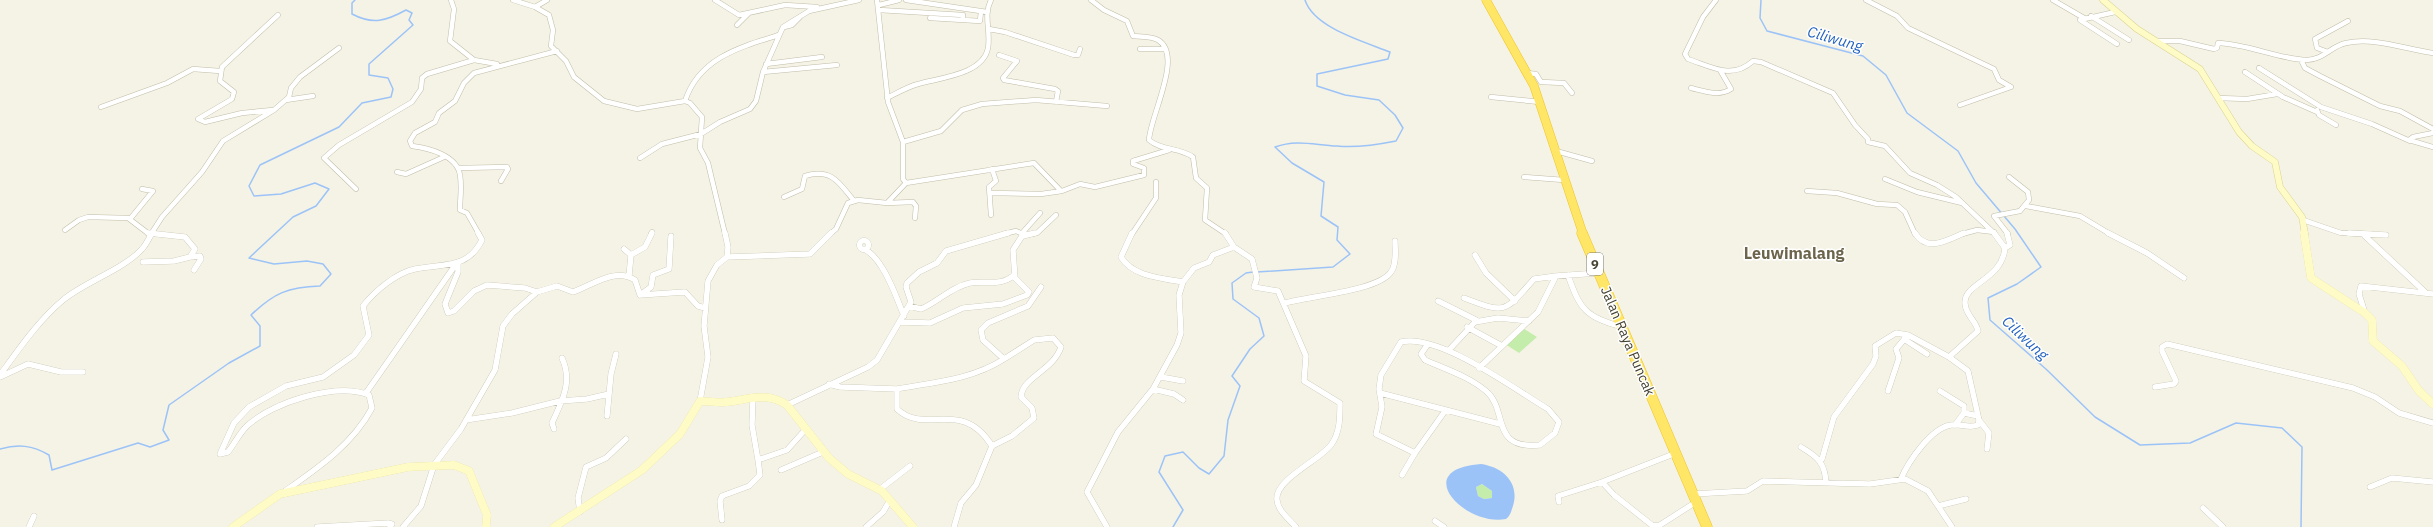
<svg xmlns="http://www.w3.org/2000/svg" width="2433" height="527" viewBox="0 0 2433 527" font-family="'IBM Plex Sans',sans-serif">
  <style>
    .green { fill: #c4edab }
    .water { fill: #9cc3f7; fill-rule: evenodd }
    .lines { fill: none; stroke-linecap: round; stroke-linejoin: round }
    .stream { stroke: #9cc3f7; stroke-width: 1.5 }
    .street-far1-casing { stroke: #c1bda8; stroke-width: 5.5 }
    .street-casing { stroke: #c1bda8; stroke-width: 6 }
    .secondary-far1-casing { stroke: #d9d391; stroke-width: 7 }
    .secondary-casing { stroke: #d9d391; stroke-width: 8 }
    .highway-far1-casing { stroke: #edc628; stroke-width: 9 }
    .highway-casing { stroke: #edc628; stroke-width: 11 }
    .street-far1 { stroke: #fff; stroke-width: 4.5 }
    .street { stroke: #fff; stroke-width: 5.5 }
    .secondary-far1 { stroke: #fffbc6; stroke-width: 6 }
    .secondary { stroke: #fffbc6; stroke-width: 8 }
    .highway-far1 { stroke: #ffe667; stroke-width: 8 }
    .highway { stroke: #ffe667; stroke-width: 10 }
    .labels { text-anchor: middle; stroke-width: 3; stroke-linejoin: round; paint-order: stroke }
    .shield { fill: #fff; stroke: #7f7c71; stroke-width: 1 }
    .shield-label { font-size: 13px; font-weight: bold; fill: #484434 }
    .street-label { font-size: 14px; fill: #484434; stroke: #fff }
    .water-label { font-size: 15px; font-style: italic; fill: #2362bf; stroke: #fff }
    .quarter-label { font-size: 16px; font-weight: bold; fill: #6c644b; stroke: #fff }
  </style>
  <rect width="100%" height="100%" fill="#f5f3e6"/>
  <path class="green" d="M1523,328L1537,337L1519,353L1505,344Z
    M1482,484L1492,491V498L1484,499L1478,496L1476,487Z"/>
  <path class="water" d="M1481,464C1503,467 1520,483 1513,506C1511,511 1511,515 1506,519C1465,527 1409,469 1481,464ZM1482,484L1492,491V498L1484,499L1478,496L1476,487Z"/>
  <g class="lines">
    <path class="stream" d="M1761,0L1760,18L1767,31L1863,56L1886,75L1907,113L1958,151L1976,183L2015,229L2041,267L2017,284L1988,298L1990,320L2047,370L2095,417L2140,445L2190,443L2236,423L2282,428L2302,447L2301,527
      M1257,272L1333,267L1350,254L1337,240L1338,227L1321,216L1324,182L1292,163L1275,147C1297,139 1314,145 1337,146C1357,148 1376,145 1396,141L1403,128L1395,115L1379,100L1345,95L1317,86V74L1388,59L1390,52C1365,42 1314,28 1305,0
      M0,449C18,444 32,445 49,455L52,470L138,443L150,447L169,440L163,430L169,405L229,363L260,346V326L251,315C274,293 288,287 320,286L331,274L323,264L307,261L274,264L249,258L293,217L316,206L329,189L315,183L281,194L254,196L249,186L260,165L339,127L362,103L391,97L393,89L388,78L369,75V64L413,25L409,20L412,13L406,10C386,21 373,25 352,14V3L355,0
      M1173,527L1183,510L1159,472L1165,456L1183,452L1199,468L1209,474L1224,456L1228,420L1240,386L1232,376L1250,349L1264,336L1259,318L1233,299L1232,283L1246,273L1253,272"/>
    <g class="street-far1-casing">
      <path id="street-far1" d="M451,0L454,9L450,41L474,60L497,64
        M513,0L535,7L549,15L553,30L551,46L566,61L574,77L604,101L637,109L685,101L690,103L702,117L700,148L708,163L725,234
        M715,0L739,15L785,5L817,7
        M906,0L987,12
        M1091,0L1104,10L1127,21L1133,36C1141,37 1150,36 1158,40C1184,55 1150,116 1149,140C1162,151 1179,147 1193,157L1196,178L1207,188L1205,220L1226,234
        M1716,0L1703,17L1685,54L1688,59C1712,67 1732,80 1753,61L1761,62L1833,93L1855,125L1868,139V142L1885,146L1910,173L1937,185L1956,197L1995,234
        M1866,0L1897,16L1908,28L1994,69L1999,80L2011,87L1960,105
        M2053,0L2084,18
        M879,5L899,0
        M535,7L547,0
        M879,10L963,15V20
        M2115,12L2080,20L2117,44
        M2091,16L2129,40
        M930,18L980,21L981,11
        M737,25L748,14
        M784,27L792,25L800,17
        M989,29L1005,32L1074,55H1078L1080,49
        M2155,41H2180L2214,49L2217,48L2218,43C2249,44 2277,59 2307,60C2323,60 2331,46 2346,43C2374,37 2405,49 2433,53
        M1140,49H1165
        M2328,52L2317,48L2315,39L2348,21
        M999,55L1017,61L1003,78L1004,80L1055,89L1058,91L1056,102
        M2301,60L2305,68L2320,76L2380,106L2400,111L2433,129
        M766,64L822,57
        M2259,68L2321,107L2372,124L2410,141
        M763,72L837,65
        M2245,72L2283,97L2317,112
        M1527,73L1536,74L1541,82L1564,83L1572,93
        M1691,88C1704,91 1719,97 1731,89L1720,70
        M1491,97L1540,102
        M887,98C897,93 907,87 918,84C938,78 983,75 988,48C991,32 983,15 991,0
        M2218,98L2247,99L2277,94
        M286,100L313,96
        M685,101C699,58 740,47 779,35
        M101,107L167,83L193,69L220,71
        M273,110L242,113L205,122L198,119L232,99L234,92L220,81L222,67L278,15
        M2317,110L2319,115L2336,125
        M2433,133L2413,137L2409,140L2433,147
        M903,142L941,131L962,110L982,104L1036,100L1107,106
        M1556,151L1592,161
        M640,158L662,144L701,134L720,122L750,109L756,101L763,72L783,27L809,11L859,0
        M458,168L507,167L508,169L501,181
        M397,172L406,174L444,157
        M1524,177L1564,180
        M1885,179L1917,192L1962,203
        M906,183L1034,163L1060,190
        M356,189L324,158L339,145L412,102L421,89L422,78L427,74L474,60
        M1807,191L1837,193L1877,204L1897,205L1905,212L1915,234
        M990,193L1041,194L1062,191L1080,184L1095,187L1144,175V168L1133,164V161L1169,150
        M784,197L802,189L805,176C831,168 839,182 854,201
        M887,203L913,202L916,206L915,218
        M2026,206L2080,216L2110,234
        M991,215L989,187L996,181L992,169
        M130,219L153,191L142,189
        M2303,220L2341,233L2372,234
        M65,230L79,220L88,217L128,218L149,234H153
        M1023,232L1040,213
        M151,234L162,217L202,172L223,141L274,110L289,97L291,88L300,77L339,48
        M479,234L467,213L460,210C460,199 462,186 460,175C457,155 428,148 412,146L410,141L415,133L435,122L439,113L455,101L464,83L474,73L557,51
        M651,234L652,232
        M830,234L836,229L848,203L858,200L887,203L906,183L903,179V142L888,102L877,0
        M1004,234L1016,231L1023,234
        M1031,234L1037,233L1056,215
        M1132,234L1156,198V182
        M1962,234L1977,230L1994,232
        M2008,234L1994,216L2020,211L2029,200L2028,192L2009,177"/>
    </g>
    <g class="street-casing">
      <path id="street" d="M1132,233L1121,257C1133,277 1162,278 1183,282
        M1225,233L1234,247L1252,259L1257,278L1254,287L1278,291L1306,356L1304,381L1340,403C1340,417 1340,433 1331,445C1320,460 1274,480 1277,500C1278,511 1289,519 1296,527
        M1915,233C1927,253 1948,240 1964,233
        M2108,233L2147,253L2184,278
        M2349,233L2386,235
        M1023,236L1035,233
        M2365,236L2425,292
        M859.5 245a4.5 4.5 0 1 1 9 0a4.5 4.5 0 1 1-9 0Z
        M2005,248L2010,245L2007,233
        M624,249L631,255L629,276
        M864,249C883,258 896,296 904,316
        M631,255L645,247L652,233
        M1475,255L1486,273L1515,301
        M190,257L200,256L201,259L194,270
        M727,257L810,254L831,233
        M143,262L174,261L190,257L195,249L185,237L148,233
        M458,264V272L445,304L448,313L454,311L474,291L487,285L525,288L537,292L557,286L573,292C593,285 615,267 635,280L640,295L685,292L698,306L705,308
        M1568,275C1580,310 1586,317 1622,327
        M640,295L651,287L653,275L669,269L671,236
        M1464,298C1506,314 1504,313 1534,279L1556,276
        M1438,301L1476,320
        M1285,303C1309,296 1378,291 1391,272C1397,264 1395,250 1395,241
        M909,306L921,309C938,302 951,287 970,283C985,280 1001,287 1014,275
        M2365,313L2359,294L2361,286L2433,294
        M901,322L930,323L963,308L1003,304L1027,295L1029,292L1015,278L1013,250L1024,233
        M1467,327L1502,346
        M1904,339L1927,354
        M1428,344L1421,354L1425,360C1445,369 1468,376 1486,391C1509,410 1489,450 1540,445L1555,433L1559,422L1548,409C1514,389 1439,333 1401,342L1381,375L1379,389L1382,407L1376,434L1415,453L1445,411
        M1449,350L1475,322L1498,318L1529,321
        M1949,357L1978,331C1976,320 1965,315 1965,303C1964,283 2002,280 2005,248L1994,233
        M1479,368L1538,312L1556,276L1598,273
        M0,375C19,349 38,321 63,300C86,281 123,270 142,249C146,245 149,238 152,233
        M0,377L28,364L61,372H83
        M1161,377L1183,381
        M829,384L840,387L897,389V409C926,436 961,397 992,446L976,485L961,503L954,527
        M2155,387L2174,384L2176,381L2162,351V347L2167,344L2353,388L2375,397L2399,413L2433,423
        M897,389C934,382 971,380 1004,359
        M1153,389L1174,394L1183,400
        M1888,391L1899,358L1896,349L1908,335L1949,357L1968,371L1979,420L1978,425C1968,429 1961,423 1951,425C1931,428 1908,462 1901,479
        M1940,391L1964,406V413L1955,425
        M366,393L456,264
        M1380,393L1500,424
        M753,398L752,425L758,460
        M700,401L708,357L704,326L708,281L717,265L727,257L728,247L725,233
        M787,405L868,367L877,360L911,302L906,287L907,283L919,272L937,263L946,251L1008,233
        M1964,413L1978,416
        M607,416L611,374L616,354
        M466,420L512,413L560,401L587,399L609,394
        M1979,420L1989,433L1987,449
        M554,429L552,423C562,401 573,382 562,358
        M992,446L1012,436L1034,418L1032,408L1021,397C1022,377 1053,371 1061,347L1053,338L1034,340L1004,359L983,340L981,330L988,323L1028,306L1041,287
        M1801,447C1818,457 1825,463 1826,483
        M1676,453L1602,482L1614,495L1653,526L1660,525L1696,502
        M1822,459L1834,417L1873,364L1876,356L1875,346L1896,333L1908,335
        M781,470L823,452
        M1402,475L1415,453
        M2370,487L2392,478L2433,482
        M879,490L910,466
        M285,491C318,468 353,444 372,408L369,395C336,382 274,402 248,425C240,432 235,443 228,452L220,454L234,423L249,407L286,386L323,377L354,355L369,335L363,306C375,291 396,273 415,269C443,263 467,270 482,240L478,233
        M1693,494L1747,491L1763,481L1870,484L1905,479L1928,491L1952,527
        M1559,502L1558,496L1602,482
        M1938,506L1966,499
        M2203,508L2223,527
        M580,512L578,498L586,467L606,458L626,439
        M722,520L720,501L722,496L749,486L760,475L758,460L787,450L805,430
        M1435,521L1444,527
        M29,527L34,516
        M317,527L389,523L392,524L390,527
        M403,527L421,506L434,465L461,429L495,370L503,326L512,314L537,292
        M866,527L883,512L890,500
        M1107,527L1087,492L1118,432L1153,389L1177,345L1181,333L1179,295L1183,282L1194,268L1209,262L1213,255L1234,247"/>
    </g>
    <g class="secondary-far1-casing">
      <path id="secondary-far1" d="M2103,0L2137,29L2200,69L2239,132L2252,146L2275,162L2280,187L2302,217L2305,234"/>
    </g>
    <g class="secondary-casing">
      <path id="secondary" d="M2304,233L2311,278L2365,313L2372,320L2373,341L2402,366L2419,391L2433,404
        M233,527L280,494L408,467L454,465L469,471L487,515L486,527
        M554,527L642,470L680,434L700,401C708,401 717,403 726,402C748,400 766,391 787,405L829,458L848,474L882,491L913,527"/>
    </g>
    <g class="highway-far1-casing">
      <path id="highway-far1" d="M1486,0L1534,86L1583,234"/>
    </g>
    <g class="highway-casing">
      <path id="highway" d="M1582,233L1707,527"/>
    </g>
    <use href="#street-far1" class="street-far1"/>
    <use href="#street" class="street"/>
    <use href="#secondary-far1" class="secondary-far1"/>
    <use href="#secondary" class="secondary"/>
    <use href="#highway-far1" class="highway-far1"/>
    <use href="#highway" class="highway"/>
  </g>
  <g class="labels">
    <rect class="shield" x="1587" y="253" width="16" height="22" rx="3"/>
    <g class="shield-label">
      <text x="1595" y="269">9</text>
    </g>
    <g class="street-label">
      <text transform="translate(1628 341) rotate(67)" y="5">Jalan Raya Puncak</text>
    </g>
    <g class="water-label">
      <text transform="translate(1835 39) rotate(16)" y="5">Ciliwung</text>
      <text transform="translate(2025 338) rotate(43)" y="5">Ciliwung</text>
    </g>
    <g class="quarter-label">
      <text x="1794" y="259">Leuwimalang</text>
    </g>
  </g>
</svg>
